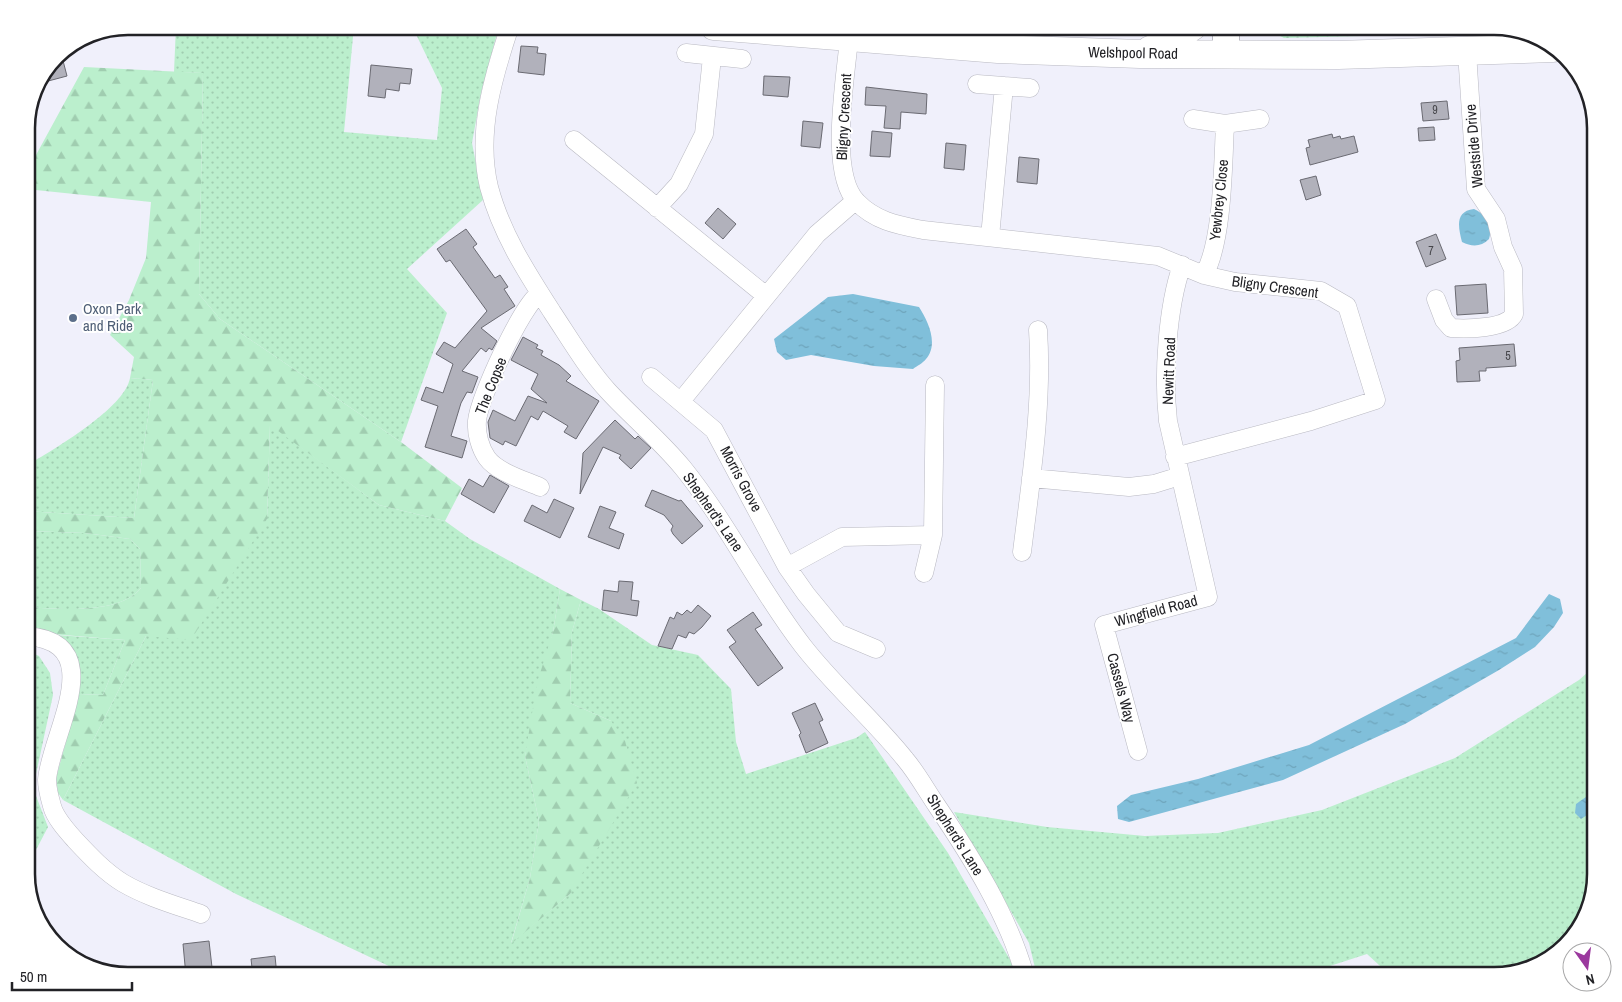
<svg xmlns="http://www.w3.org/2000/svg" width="1622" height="1002" viewBox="0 0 1622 1002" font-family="'Archivo Narrow',sans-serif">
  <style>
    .grass { fill: url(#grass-dots) }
    .forest { fill: url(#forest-firs) }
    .water { fill: url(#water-ripples) }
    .building { fill: #b1b1bb; stroke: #6a6a72 }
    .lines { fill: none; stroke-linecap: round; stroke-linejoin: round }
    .street-casing { stroke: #b9b9c2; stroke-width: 19 }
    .secondary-casing { stroke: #b9b9c2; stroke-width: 28 }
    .primary-casing { stroke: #b9b9c2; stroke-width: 29 }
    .street { stroke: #fff; stroke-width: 18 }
    .secondary { stroke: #fff; stroke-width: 26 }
    .primary { stroke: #fff; stroke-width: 28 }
    .service-dot { fill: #5c6f8a; stroke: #fff; stroke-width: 2 }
    .labels { text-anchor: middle; stroke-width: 4; stroke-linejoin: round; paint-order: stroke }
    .number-label { font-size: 12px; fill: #46464b }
    .street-label { font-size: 15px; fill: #222226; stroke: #fff }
    .service-label { font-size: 15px; fill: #4e5e75; stroke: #fff; text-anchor: start }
    .rim { fill: none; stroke: #222226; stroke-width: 2.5 }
  </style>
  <defs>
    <pattern id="grass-dots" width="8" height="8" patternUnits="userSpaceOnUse" patternTransform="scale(1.25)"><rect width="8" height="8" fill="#bbefcd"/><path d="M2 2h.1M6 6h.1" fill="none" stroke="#a0cdb0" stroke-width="1.8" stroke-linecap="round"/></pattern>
    <pattern id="forest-firs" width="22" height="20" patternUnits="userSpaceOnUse" patternTransform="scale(1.25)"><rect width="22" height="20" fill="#bbefcd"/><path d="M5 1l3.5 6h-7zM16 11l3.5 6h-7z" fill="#a0cdb0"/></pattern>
    <pattern id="water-ripples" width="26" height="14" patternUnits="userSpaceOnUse" patternTransform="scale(1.25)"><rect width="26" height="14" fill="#80bfda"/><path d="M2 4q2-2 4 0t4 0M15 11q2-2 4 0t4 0" fill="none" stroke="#6ea4bb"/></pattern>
  </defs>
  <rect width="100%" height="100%" fill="#f0f0fb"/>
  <path class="grass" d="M176,26H354L344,132L437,140L442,88L412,26H499L481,93L472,143L483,200L407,269L447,313L401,442L220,319L199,294L203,73L174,72Z
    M1261,26H1494L1514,32L1284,38Z
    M130,378L153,380L134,518L26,511V466C53,450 125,408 130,378Z
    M270,424L379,505L445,521L470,539L560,589L553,632L525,756L539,821L530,878L511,943L570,894L611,721L570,703L572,632L581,600L599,609L652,645L698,655L731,689L736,742L746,774L856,738L865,732L948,853L1016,970L959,976H410L236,894L63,800L146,636L267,519Z
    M26,531L85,533L130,539L140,549L141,588C119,615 59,609 26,607Z
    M57,635L125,640L103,695L79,694C81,665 77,657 57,635Z
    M26,650L39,656L50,673L53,695L33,788L48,827L26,869Z
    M1596,665V874L1582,925L1545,962L1494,976H1391L1367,954L1299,976H1037L1029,943L954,812L1047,827L1145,836L1218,833L1322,810L1455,758L1579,680Z"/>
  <path class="forest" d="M84,67L203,73L199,294L220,319L401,442L462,488L445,521L379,505L270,425L267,519L191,640L146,636L63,800L58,793L56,778L79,694L103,695L125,640L26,632V607C59,609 119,615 141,588L140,549L130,539L85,533L26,531V511L134,518L153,380L130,378L134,357L110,335L129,300L146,258L151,202L26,189V166H30Z
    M560,589L581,600L572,632L570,703L611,721L625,741L637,783L570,894L511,944L530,878L539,821L525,756L537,683L553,632Z"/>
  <path class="water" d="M1474,209C1486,214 1493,227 1489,239C1481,247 1472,247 1462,242C1458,227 1455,211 1474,209Z
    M853,294L919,307C928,321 939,344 926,359C923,363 917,366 913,369L874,366L811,355L786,360L777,352L774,339L828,297Z
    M1549,594L1560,599L1563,613L1554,627L1535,647L1499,670L1405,724L1283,780L1129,822L1118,819L1117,806L1131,795L1198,779L1309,745L1516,638Z
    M1596,790V809L1581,819L1575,813L1576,804Z"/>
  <path class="building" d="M521,46L538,47L537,53L546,54L544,75L518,72Z
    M61,53L67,76L37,84L56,56Z
    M371,65L412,69L410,84L400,83L399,91L386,89L385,98L368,96Z
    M764,76L790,77L788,97L763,95Z
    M866,87L927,94L926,114L901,112L900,129L884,128L886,106L865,105Z
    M1447,101L1449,119L1423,121L1421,103Z
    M803,121L823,123L820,148L801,146Z
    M1434,127L1435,140L1419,141L1418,128Z
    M872,131L892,133L890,157L870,156Z
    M1332,134L1333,138L1340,136L1341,139L1354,136L1358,152L1310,165L1306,148L1310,147L1308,140Z
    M946,143L966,145L964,170L944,168Z
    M1019,157L1039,159L1037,184L1017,182Z
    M1316,176L1321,195L1306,200L1300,180Z
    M718,208L736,224L723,239L705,223Z
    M466,229L477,244L473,247L495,278L500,275L508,287L504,289L515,306L481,328L497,341L492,350L489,348L486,352L481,348L462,371L478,377L472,393L467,392L461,403L451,436L467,441L462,458L425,447L438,406L421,400L426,387L443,393L453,364L436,354L444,342L455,348L487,311L450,260L446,262L437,249Z
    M1436,234L1446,259L1426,267L1416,242Z
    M1486,284L1488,313L1457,315L1455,286Z
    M523,337L538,345L536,348L543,351L541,355L559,365L571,376L566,381L599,401L576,439L564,432L568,426L543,411L538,420L531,416L516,446L505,441L503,445L490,438L488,422L493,410L515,421L528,396L547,403L531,389L538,374L511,360Z
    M1514,344L1516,366L1486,368V371H1479L1480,381L1457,382L1456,361L1460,360L1459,348Z
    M615,420L635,439L638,436L651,448L631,469L619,458L621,455L603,447L580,494L583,453Z
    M490,475L509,486L494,513L461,494L469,479L483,487Z
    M652,490L679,501L681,500L703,526L682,544L673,534L671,530L673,526L664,515L645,506Z
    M554,499L574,508L560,538L524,521L532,505L547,513Z
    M600,506L616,512L609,528L624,534L619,549L588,537Z
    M619,581L633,582L631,600L639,601L637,616L602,610L604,590L618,592Z
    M698,605L711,616L702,627L694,634L689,632L686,638L678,635L672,649L658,646L670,617L674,619L677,612L682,615L687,610L691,613Z
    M753,612L762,625L755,629L783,668L758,686L729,647L736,642L727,630Z
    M815,703L823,720L819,722L828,743L806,753L799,735L801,733L792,713Z
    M209,941L213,976H186L183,944Z
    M275,956L277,976H253L251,959Z"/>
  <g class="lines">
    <g class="street-casing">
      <path id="street" d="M510,26C493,77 476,133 489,187C501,233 527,273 552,312C570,339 586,367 608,391C632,417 660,440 683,468C728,524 759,589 803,646C834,686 873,719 905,759C917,773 926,790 937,806C972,858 1008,915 1025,976
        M849,38C846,77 828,173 857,202C875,221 898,225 923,230L1158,256L1204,275L1235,282L1321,291L1347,306L1376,400L1311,421L1175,457
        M686,53L742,59
        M977,84L1030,88
        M1193,119L1225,124L1260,119
        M574,140L765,295
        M657,208L679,184L704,134L712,57
        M990,237L1004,86
        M1204,275C1223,241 1223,164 1225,124
        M1436,299L1444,320L1451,328C1466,329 1507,329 1514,314L1513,269L1503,247L1496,219L1476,189L1467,52
        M651,377L714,430L787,567L806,594L838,633L876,649
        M681,401L817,234L855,201
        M1031,478L1129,487L1154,484L1180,476
        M540,487C524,480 497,472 487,458C480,448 476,433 477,421C479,398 522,305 540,293
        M1022,552C1031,479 1043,403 1038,330
        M787,567L842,537L933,535
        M924,573L933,535L935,385
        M26,636C112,642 50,735 47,780C47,787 50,799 52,806C55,818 67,831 75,840C90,856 105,872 123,883C147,897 175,905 201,914
        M1138,751L1104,625L1208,597L1168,421C1163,376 1167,308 1182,265"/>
    </g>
    <g class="secondary-casing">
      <path id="secondary" d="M1226,26V54"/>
    </g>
    <g class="primary-casing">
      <path id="primary" d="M714,26L998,49L1140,54L1338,55L1553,48
        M1150,50L1168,43L1193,26"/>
    </g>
    <use href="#street" class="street"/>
    <use href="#secondary" class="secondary"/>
    <use href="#primary" class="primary"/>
  </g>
  <circle class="service-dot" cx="73" cy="318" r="5"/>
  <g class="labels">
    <g class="number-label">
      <text x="1435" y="114">9</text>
      <text x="1431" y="255">7</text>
      <text x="1508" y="360">5</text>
    </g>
    <g class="street-label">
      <text transform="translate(1133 53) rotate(1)" y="5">Welshpool Road</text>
      <text transform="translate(844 117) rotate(-87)" y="5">Bligny Crescent</text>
      <text transform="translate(1474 146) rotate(-95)" y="5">Westside Drive</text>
      <text transform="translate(1219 200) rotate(-84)" y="5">Yewbrey Close</text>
      <text transform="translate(1275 287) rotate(8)" y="5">Bligny Crescent</text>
      <text transform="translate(1169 371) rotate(-88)" y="5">Newitt Road</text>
      <text transform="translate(491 386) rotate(-68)" y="5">The Copse</text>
      <text transform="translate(741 479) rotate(62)" y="5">Morris Grove</text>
      <text transform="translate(713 512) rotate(55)" y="5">Shepherd's Lane</text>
      <text transform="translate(1156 611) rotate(-15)" y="5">Wingfield Road</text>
      <text transform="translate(1121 688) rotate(75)" y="5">Cassels Way</text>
      <text transform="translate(955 835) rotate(58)" y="5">Shepherd's Lane</text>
    </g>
    <g class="service-label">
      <text x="83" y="314">Oxon Park<tspan x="83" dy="17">and Ride</tspan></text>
    </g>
  </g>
  <path d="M0 0H1622V1002H0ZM128 35H1494A93 93 0 0 1 1587 128V874A93 93 0 0 1 1494 967H128A93 93 0 0 1 35 874V128A93 93 0 0 1 128 35Z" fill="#fff" fill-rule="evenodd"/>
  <path class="rim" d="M128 35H1494A93 93 0 0 1 1587 128V874A93 93 0 0 1 1494 967H128A93 93 0 0 1 35 874V128A93 93 0 0 1 128 35Z"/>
  <g transform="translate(1587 967) rotate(166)"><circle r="24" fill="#ffffff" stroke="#a7a7a8"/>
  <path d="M0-4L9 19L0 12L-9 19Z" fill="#9b389e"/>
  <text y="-8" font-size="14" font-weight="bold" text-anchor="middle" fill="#222226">N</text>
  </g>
  <path d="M12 982v8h120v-8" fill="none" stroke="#222226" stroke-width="2.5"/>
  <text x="20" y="982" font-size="15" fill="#222226" stroke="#ffffff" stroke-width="4" paint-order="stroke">50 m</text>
</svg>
